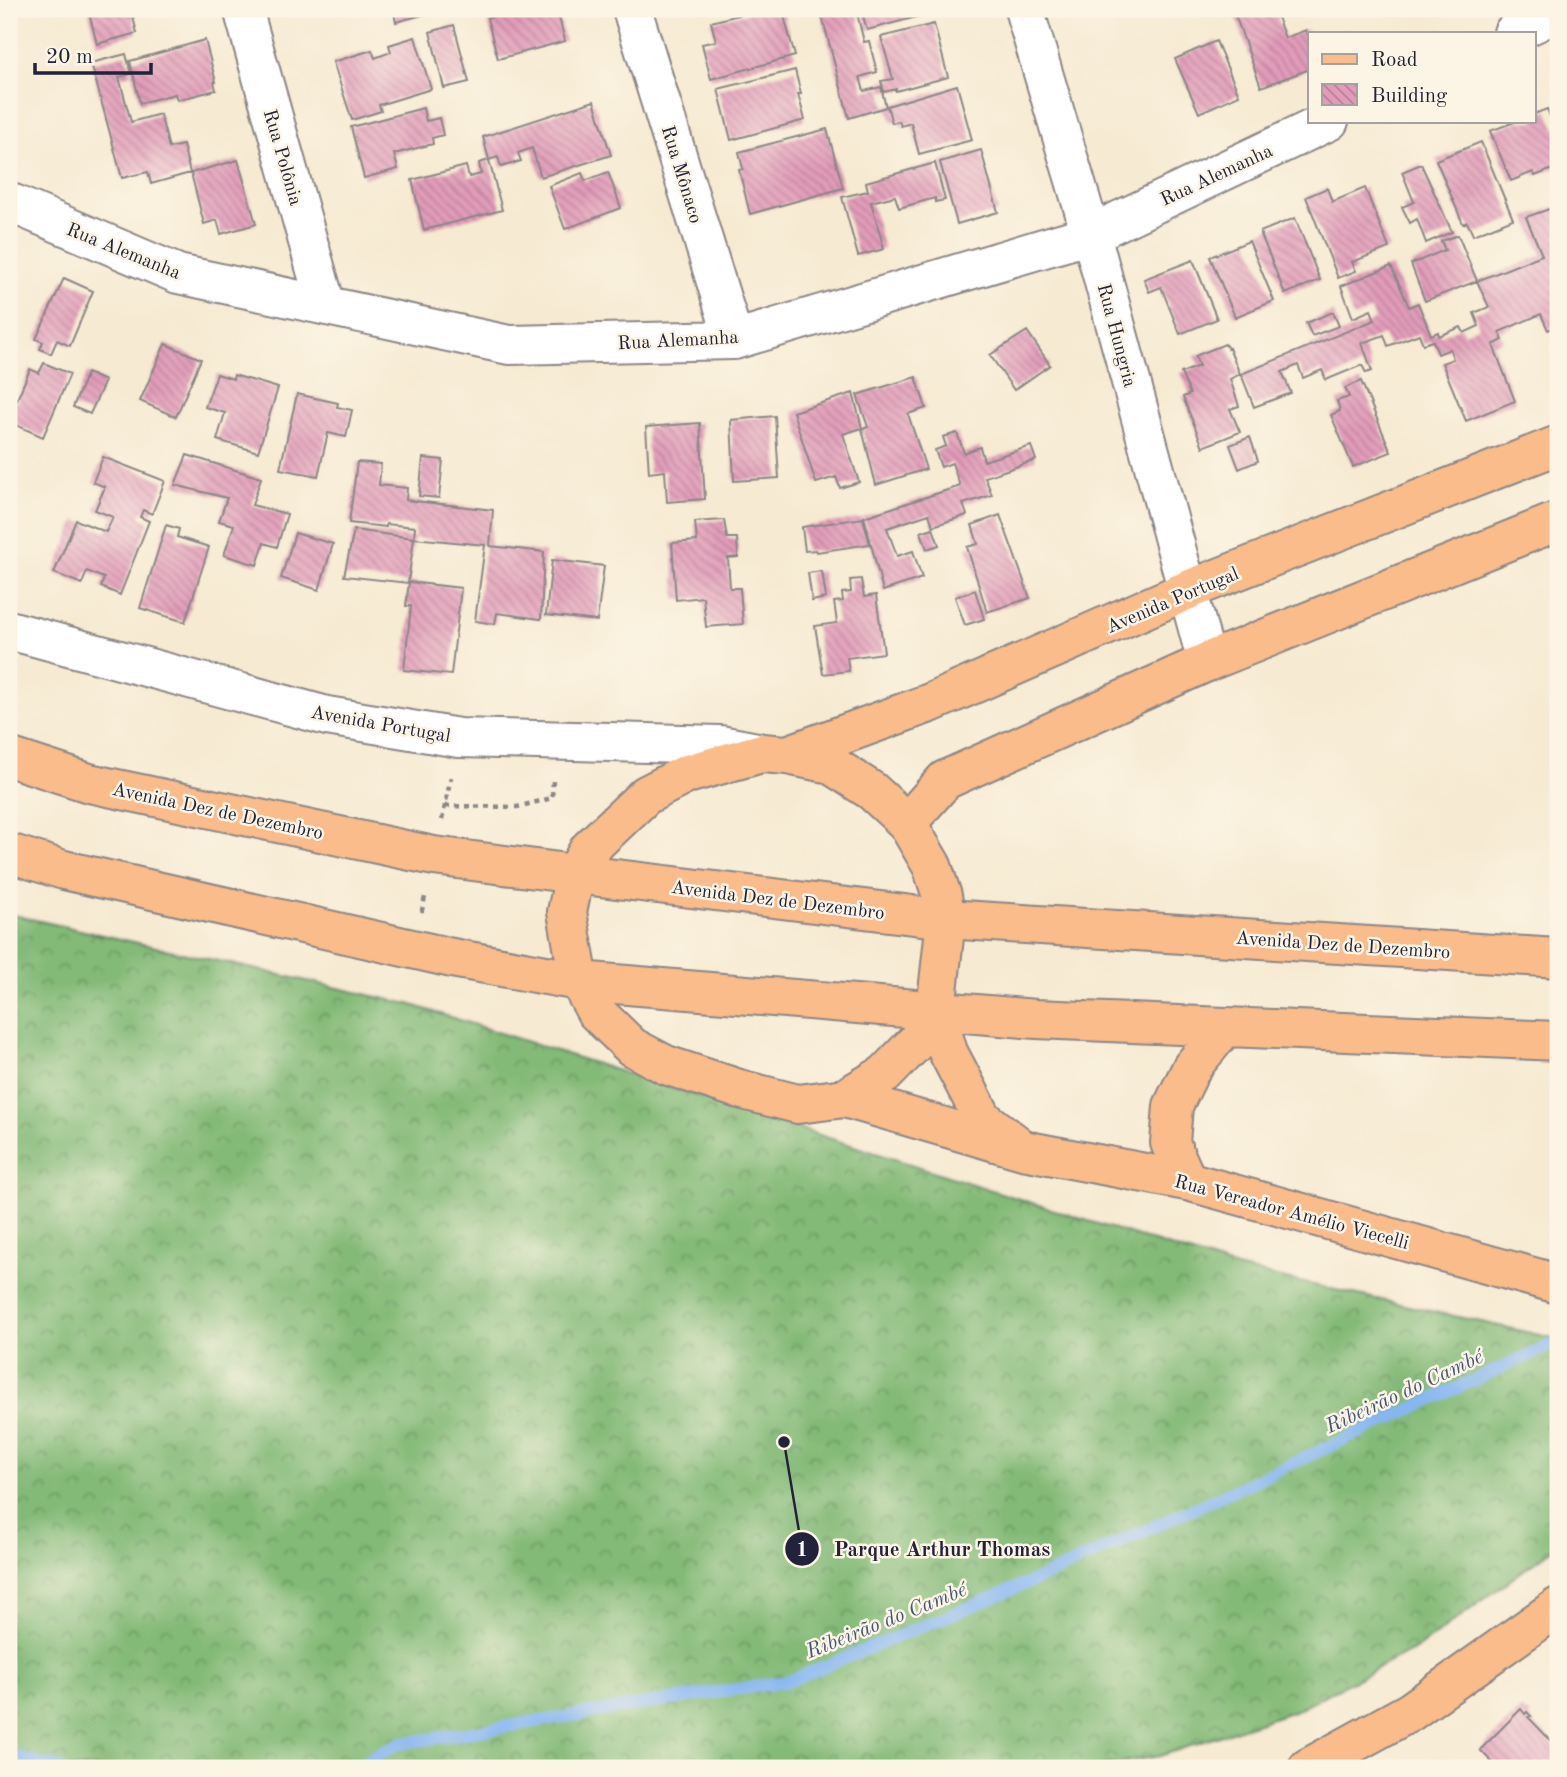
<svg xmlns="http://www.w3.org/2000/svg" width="1567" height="1777" viewBox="0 0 1567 1777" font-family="'Old Standard TT',serif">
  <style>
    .forest { fill: url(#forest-crowns); stroke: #526e59; stroke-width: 2 }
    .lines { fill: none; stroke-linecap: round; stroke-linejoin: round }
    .stream { stroke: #87b6f2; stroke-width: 12 }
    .building { fill: url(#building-back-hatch) }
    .minor-casing { stroke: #8c8686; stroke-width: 42 }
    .major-casing { stroke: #8c8686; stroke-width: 42 }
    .highway-casing { stroke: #8c8686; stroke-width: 42 }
    .path { stroke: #8c8686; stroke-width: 4.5; stroke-dasharray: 5 5; stroke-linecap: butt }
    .minor { stroke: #fff; stroke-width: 38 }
    .major { stroke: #f9bc8a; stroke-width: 38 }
    .highway { stroke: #f9bc8a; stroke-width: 38 }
    .labels { text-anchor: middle; stroke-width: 5; stroke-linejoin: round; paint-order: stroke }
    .street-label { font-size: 19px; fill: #22223b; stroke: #fcf5e5 }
    .water-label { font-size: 21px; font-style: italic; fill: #45567b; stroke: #fcf5e5 }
    .leader { fill: none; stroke: #22223b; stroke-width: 2.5 }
    .callout-dot { fill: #22223b; stroke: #fcf5e5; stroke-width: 2.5 }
    .mark-label { font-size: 21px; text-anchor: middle; font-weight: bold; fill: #fff }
    .callout-label { font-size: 21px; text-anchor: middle; font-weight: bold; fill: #22223b; stroke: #fcf5e5; stroke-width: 5; stroke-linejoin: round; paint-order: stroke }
  </style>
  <defs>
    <pattern id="forest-crowns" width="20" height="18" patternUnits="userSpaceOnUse" patternTransform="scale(1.75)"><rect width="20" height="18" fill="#83ba77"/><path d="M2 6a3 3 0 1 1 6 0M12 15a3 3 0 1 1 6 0" fill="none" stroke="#6b9763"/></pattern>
    <pattern id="building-back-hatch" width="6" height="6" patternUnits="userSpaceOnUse" patternTransform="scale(1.75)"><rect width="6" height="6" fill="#e29cb9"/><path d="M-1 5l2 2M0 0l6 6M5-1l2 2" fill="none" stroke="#b77f98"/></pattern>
  </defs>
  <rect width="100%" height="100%" fill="#fcf5e5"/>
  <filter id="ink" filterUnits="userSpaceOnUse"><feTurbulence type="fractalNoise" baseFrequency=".0143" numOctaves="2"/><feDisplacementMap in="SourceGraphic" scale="14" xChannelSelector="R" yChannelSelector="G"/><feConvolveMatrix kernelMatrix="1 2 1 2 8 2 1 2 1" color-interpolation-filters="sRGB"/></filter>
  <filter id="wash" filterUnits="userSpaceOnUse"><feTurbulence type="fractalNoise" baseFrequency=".00686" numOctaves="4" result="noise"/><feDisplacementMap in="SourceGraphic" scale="28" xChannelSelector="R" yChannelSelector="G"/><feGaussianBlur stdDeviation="1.57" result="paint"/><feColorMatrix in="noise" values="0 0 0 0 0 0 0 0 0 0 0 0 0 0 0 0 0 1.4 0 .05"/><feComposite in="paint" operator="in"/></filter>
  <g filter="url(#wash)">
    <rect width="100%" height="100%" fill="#f6ead2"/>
    <path class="forest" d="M9,914L409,1004L1236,1268L1558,1339V1545L1419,1647L1296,1710L1160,1756L1089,1768H9Z"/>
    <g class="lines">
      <path class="stream" d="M9,1754L38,1764L60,1768
        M353,1768L398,1744L789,1681L1048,1575L1558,1342"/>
    </g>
    <g id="blocks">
      <path class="building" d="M88,9H131L137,33L97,44Z
        M393,9H441V10L396,22Z
        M512,9H557L565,41L498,59L487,18L513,11Z
        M762,9H782L795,56L711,79L702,44L716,41L711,22Z
        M820,9H856L864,42L869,41L877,72L860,77L864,91L881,87L886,107L849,118Z
        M861,9H943V10L867,30Z
        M1233,9H1274L1285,38L1306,30L1310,40V69L1261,87Z
        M934,24L948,77L896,91V89L884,92L881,81L893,79L881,37Z
        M454,25L469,82L444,88L430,32Z
        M415,37L431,89L379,105L381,111L352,120L333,62L372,50L375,58L391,52L389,45Z
        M205,40L216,82H214L216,90L177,100L175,94L140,103L130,61Z
        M1216,41L1239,95L1199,113L1175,59Z
        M126,54L131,74L119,77L131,122L160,114L169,148L183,145L190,173L151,184L148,172L122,178L91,63Z
        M795,70L801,94H798L805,120L731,140L718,89Z
        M957,85L972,140L919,154L911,123L901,126L899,121L892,123L887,106Z
        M594,101L611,155L541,177L532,148L518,153L521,161L501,167L498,157L489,160L483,137Z
        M423,108L426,121L439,118L443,135L432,138L433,144L394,154L398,169L364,178L351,127Z
        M1547,109L1556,130L1558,129V167L1535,176L1533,172L1511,181L1490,131L1517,121H1534V114Z
        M827,129L843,188L750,214L739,170L743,169L739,152Z
        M1481,142L1513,219L1473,235L1467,222L1463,224L1436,160Z
        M981,150L998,212L957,224L940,162Z
        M238,160L256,224L221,234L217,220L204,224L191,173Z
        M489,160L502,210L424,230L412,180L466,166L469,177L481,174L479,163Z
        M935,163L945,200L935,202V198L899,208L895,196L871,202L884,249L858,256L842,197L868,191L866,182Z
        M1421,164L1452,232L1426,243L1417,219L1410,223L1402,207L1414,202L1402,172Z
        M608,172L621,208L565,229L549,186L582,173L585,181Z
        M1327,188L1332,202L1365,188L1389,248L1352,262L1356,271L1338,278L1306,197Z
        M1558,206V326L1548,330L1541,314L1499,332L1503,340L1493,345L1515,401L1466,421L1442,363L1453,359L1450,349L1438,354L1433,341L1423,344L1419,334L1388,346L1384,335L1362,343L1372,371L1366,373L1362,365L1326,380L1322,370L1303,378L1298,365L1282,372L1291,393L1254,407L1241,374L1375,320L1371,310L1353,318L1341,286L1391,266L1409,307L1418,303L1431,335L1438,332L1439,336L1461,327L1464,333L1479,326L1474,313L1489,307L1477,281L1542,255L1526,217Z
        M1295,218L1320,280L1285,294L1260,232Z
        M1458,235L1477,281L1425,301L1411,264L1445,250L1441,241Z
        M1249,241L1274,301L1235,317L1210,257Z
        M1193,260L1217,319L1180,334L1161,287L1149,292L1144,279Z
        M64,278L93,291L70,346L57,340L51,354L40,349L43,342L36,339Z
        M1333,312L1339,326L1312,336L1306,323Z
        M1027,331L1050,365L1014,390L990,355Z
        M165,344L201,359L176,417L140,401Z
        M1225,344L1228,349L1229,348L1240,374L1230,379L1239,406L1230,409L1240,432L1203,447L1183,397L1190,394L1181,373L1199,366L1195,356Z
        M44,363L70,374L43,437L9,422V399L16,402L30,369L39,373Z
        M87,373L105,381L90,414L73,407Z
        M217,374L233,379L234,375L278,388L258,452L217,440L225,413L205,407Z
        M916,377L926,408L908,414L926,469L876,485L862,429L868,427L857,395Z
        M1361,381L1391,452L1353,467L1331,415L1340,411L1337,401L1349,397L1345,388Z
        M853,393L862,428L843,434L859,482L840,488L836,477L816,483L793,412Z
        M297,394L338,403L337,407L352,410L346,437L328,433L318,476L280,469Z
        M775,416L779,478L734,481L731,420Z
        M700,423L705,499L667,502L665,471L649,473L646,427Z
        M957,433L964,453L980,447L984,461L1031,446L1036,460L985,477L992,495L963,504L967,515L933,526L929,514L887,528L897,556L913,551L922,578L883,591L864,517L960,486L952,463L941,467L935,450L946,446L943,437Z
        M1250,437L1258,461L1239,469L1230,445Z
        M187,455L261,478L252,505L287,514L277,547L264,543L257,565L224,555L234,525L219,521L227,498L175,485Z
        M103,457L165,481L152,514L143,510L140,517L149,521L120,595L101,587L104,578L87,571L82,584L54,573L76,520L106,532L113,517L95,510L105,487L93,482Z
        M423,458L443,460L439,498L419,496Z
        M357,462L381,464L379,485L407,488L406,500L493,510L490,546L544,552L541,619L497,613L495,624L475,621L485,545L414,538L408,583L344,576L354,530L414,538L415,527L386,524V527L349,523Z
        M1000,515L1030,598L987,612L967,547L978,544L972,525Z
        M863,518L870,544L817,552L816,550L805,551L802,527Z
        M724,520L727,538H737L738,557L728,558L730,588H740L743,624L706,627L703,597L676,600L672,543L697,541L695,522Z
        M166,525L179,529L177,537L209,547L185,622L140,608Z
        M933,528L939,545L927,549L921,532Z
        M295,533L333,544L319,590L281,578Z
        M552,560L604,566L597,621L546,615Z
        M822,571L826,598L812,601L808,573Z
        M861,579L864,597L876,595L884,653L847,658L849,671L823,674L815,626L837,623L834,602L843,601L842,593L851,592L850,580Z
        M409,582L461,588L451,675L404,670L411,606H406Z
        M975,590L984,619L965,625L955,597Z
        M1521,1709L1525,1714L1527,1712L1531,1716L1528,1717L1558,1748V1768H1498L1480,1750Z"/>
    </g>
  </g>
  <g filter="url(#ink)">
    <use href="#blocks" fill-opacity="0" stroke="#8c8686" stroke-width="2"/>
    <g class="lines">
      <g class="minor-casing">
        <path id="minor" d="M243,9L326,306
          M632,9L734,340
          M1024,9L1091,234L1207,662
          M1513,33L1558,12
          M9,202L178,274L509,345L734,340L1091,234L1329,121
          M9,630L327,716L459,738L720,745L762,753"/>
      </g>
      <g class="major-casing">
        <path id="major" d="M762,753L787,755L830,764L872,791L907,823L932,866L942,896L946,919L936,1010L917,1041L885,1074L845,1098L798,1104L739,1089L666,1065L632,1047L596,1012L579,981L567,912L575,874L589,849L646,795L687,774Z
          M787,755L930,703L1188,590L1558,445
          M907,823L945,780L1207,662L1558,521
          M936,1010L948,1052L983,1119L1016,1144
          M845,1098L1023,1150L1187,1181L1558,1284
          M1308,1768L1410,1712L1558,1607"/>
      </g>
      <g class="highway-casing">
        <path id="highway" d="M9,757L89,783L434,856L575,874L946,919L1558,958
          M9,853L64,870L452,958L579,981L1036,1019L1558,1041
          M1187,1181L1170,1143L1173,1106L1192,1067L1225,1027"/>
      </g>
      <path class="path" d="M445,806L517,807L552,798L553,780
        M442,820L451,777
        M424,910H422L426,893"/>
      <use href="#minor" class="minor"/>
      <use href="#major" class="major"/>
      <use href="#highway" class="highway"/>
    </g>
  </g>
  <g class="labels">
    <g class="street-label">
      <text transform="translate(284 157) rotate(74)" y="7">Rua Polônia</text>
      <text transform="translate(683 174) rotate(73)" y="7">Rua Mônaco</text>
      <text transform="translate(1216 174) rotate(-25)" y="7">Rua Alemanha</text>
      <text transform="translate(124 250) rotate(22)" y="7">Rua Alemanha</text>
      <text transform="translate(1118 335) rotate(75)" y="7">Rua Hungria</text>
      <text transform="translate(678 339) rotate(-3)" y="7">Rua Alemanha</text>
      <text transform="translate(1172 599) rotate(-23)" y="7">Avenida Portugal</text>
      <text transform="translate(381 723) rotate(10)" y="7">Avenida Portugal</text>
      <text transform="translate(218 810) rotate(12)" y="7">Avenida Dez de Dezembro</text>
      <text transform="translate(778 899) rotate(7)" y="7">Avenida Dez de Dezembro</text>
      <text transform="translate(1343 944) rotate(4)" y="7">Avenida Dez de Dezembro</text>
      <text transform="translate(1292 1211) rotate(15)" y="7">Rua Vereador Amélio Viecelli</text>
    </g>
    <g class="water-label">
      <text transform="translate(1404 1391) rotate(-25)" y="7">Ribeirão do Cambé</text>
      <text transform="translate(886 1620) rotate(-22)" y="7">Ribeirão do Cambé</text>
    </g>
  </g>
  <path class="leader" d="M784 1442L802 1549"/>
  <g class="callout-dot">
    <circle cx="784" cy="1442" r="7"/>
    <circle cx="802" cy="1549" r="18"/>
  </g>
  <g class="mark-label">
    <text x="802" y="1556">1</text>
  </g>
  <g class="callout-label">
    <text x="942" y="1556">Parque Arthur Thomas</text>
  </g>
  <rect width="1567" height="1777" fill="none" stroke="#fcf5e5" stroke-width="35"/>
  <rect x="1308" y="32" width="228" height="91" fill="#fcf5e5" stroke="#a5a1a1" stroke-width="2"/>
  <rect x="1322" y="54" width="35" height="10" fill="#f9bc8a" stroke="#a5a1a1" stroke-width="2"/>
  <text x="1371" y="66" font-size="21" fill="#22223b">Road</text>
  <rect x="1322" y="84" width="35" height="21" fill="url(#building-back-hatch)" stroke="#a5a1a1" stroke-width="2"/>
  <text x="1371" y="102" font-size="21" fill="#22223b">Building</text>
  <path d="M35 63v10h116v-10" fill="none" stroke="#22223b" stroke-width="3.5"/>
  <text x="46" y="63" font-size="21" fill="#22223b" stroke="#fcf5e5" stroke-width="5" paint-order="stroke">20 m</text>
</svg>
